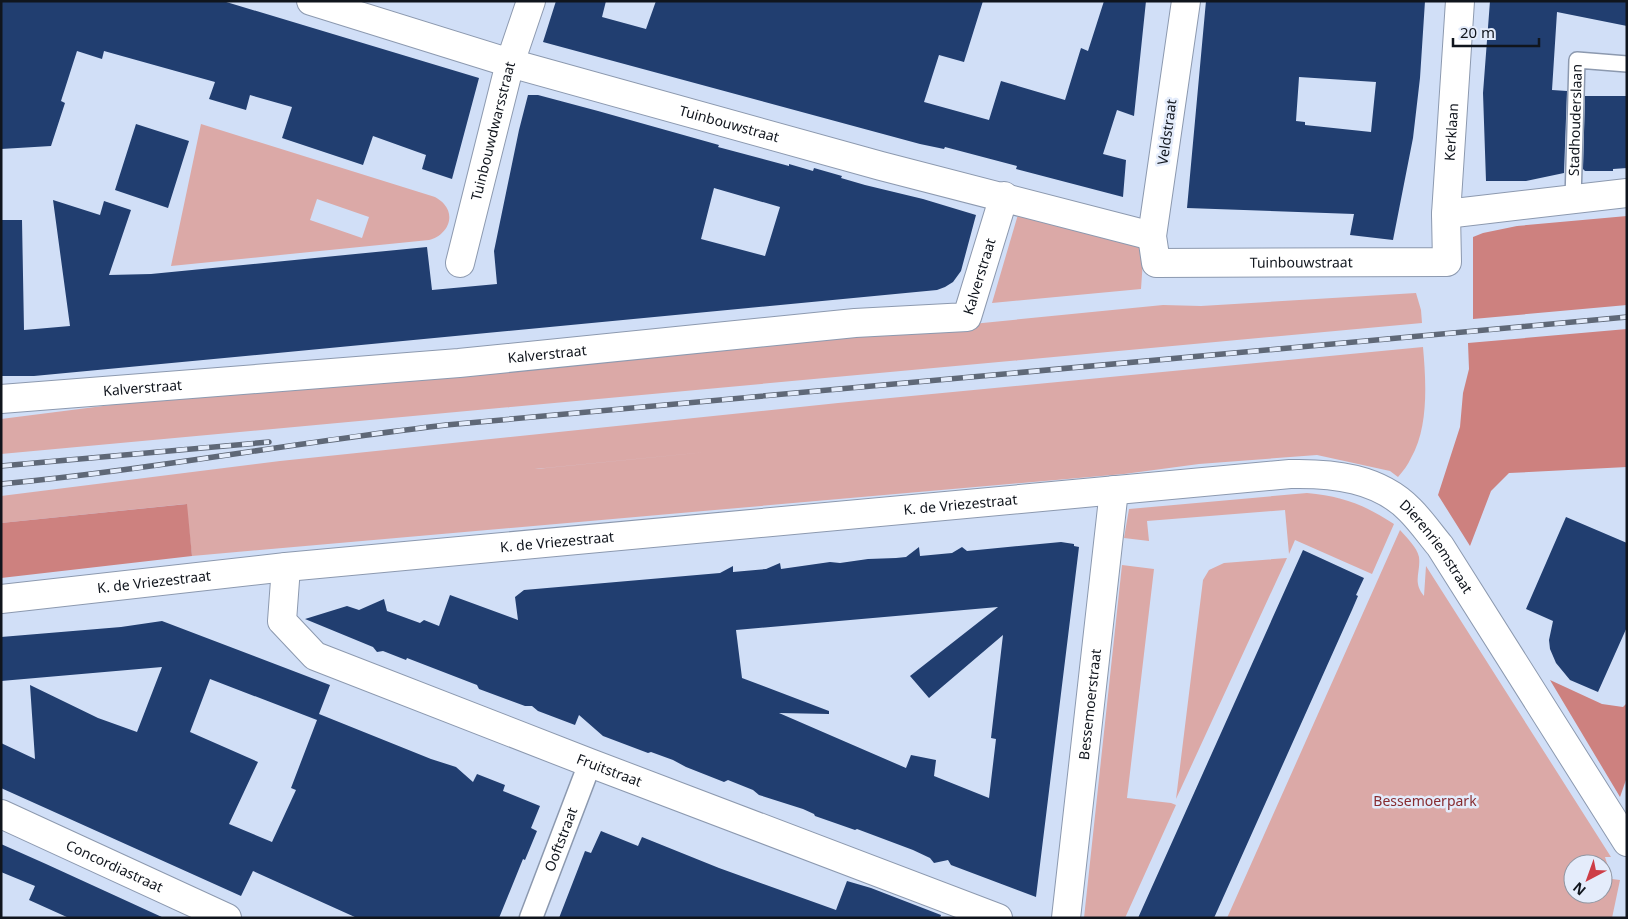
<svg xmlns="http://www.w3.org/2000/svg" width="1628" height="919" viewBox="0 0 1628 919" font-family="'Noto Sans',sans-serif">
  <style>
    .green { fill: #dba9a7; fill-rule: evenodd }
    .forest { fill: #cd817f }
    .building { fill: #213e70; fill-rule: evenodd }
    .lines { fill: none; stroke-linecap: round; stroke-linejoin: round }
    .service-casing { stroke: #8c99af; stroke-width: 18 }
    .pedestrian-casing { stroke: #8c99af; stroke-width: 25 }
    .minor-casing { stroke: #8c99af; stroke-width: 30 }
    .service { stroke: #fff; stroke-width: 15 }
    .pedestrian { stroke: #fff; stroke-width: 22 }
    .minor { stroke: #fff; stroke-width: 28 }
    .rail-casing { stroke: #5f6877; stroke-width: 5.5 }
    .rail { stroke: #e4ecfb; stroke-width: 4; stroke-dasharray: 11; stroke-linecap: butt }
    .labels { text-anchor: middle; stroke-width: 5; stroke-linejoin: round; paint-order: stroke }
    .street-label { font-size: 14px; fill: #10151d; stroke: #e4ecfb }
    .park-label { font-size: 14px; fill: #872c30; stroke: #e4ecfb }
  </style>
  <rect width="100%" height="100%" fill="#d1dff7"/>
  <path class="green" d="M201,124L435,197C438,199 442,201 444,204C457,219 444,237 429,240L171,266ZM317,199L369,217L362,238L310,220Z
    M1019,211L1144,245L1141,289L992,303Z
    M1416,293L1421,310L1422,323L1,454V419L213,392L881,333L1163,305L1201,306Z
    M1423,347C1426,381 1429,427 1411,458C1408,465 1403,471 1398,477L1390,471L1317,455L1199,464L1124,474L192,556L186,504L1,523V496L280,461L838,403ZM847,438L536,469H535Z
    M1307,493C1342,496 1365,505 1394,524L1372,574L1295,540L1289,554L1285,510L1147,521L1149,541L1124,538L1129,509Z
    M1400,530C1406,537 1417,547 1419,557C1421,572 1412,582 1424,596L1426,566L1611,857H1605L1612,879L1620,880L1612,918H1227ZM1573,864H1603V894H1573Z
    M1287,558L1176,799L1203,580L1209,570L1224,563Z
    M1122,565L1154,569L1127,798L1171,803L1176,805L1125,918H1084Z"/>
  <path class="forest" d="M1627,216V305L1473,319V237L1483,233L1517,226Z
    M1627,329V467L1509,473L1491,491L1470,546L1438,495L1460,427L1463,393L1469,369L1468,343Z
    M187,504L192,556L1,578V523Z
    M1550,680L1602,704L1623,707L1627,703V777L1620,797Z"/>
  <path class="building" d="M1,1H223L479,78L452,179L422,169L426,155L373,136L363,165L282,138L292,107L250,95L246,110L209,99L215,82L104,51L102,59L77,51L61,101L65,103L51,146L1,149Z
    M556,1H606L602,17L646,29L656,1H983L964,62L939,55L924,102L989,120L1001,81L1065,100L1081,48L1088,51L1104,1H1146L1134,116L1117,110L1103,154L1126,160L1123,197L1016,169L1017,166L945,147L944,149L920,144L543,42Z
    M1206,1H1425L1420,78L1413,138L1393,240L1350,235L1354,214L1187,208ZM1299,77L1376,82L1371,132L1305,125V122L1296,121Z
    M1490,1H1558L1557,4L1558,1H1627V26L1557,12L1552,90L1567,91L1564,173L1526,181H1486L1483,93Z
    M528,95H538L598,111L719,145L718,147L789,166V164L813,171L814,168L842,176L841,178L865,185L923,199L976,215L961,271L953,282L945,287L937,290L182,362L34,376H1V220H22L24,330L70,326L53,200L100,215L104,201L131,210L109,275L151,274L427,247L432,290L497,284L494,251L519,130ZM714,188L780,207L765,256L701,239Z
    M1585,96H1627V168L1613,169V171H1585L1583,169Z
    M136,124L189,141L168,208L115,190Z
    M1566,517L1627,543V627L1598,692L1570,680L1556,663L1550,649L1549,640L1553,621L1526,609Z
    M1061,542L1074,544V546L1079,547L1036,897L951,865L948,860L934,863L930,858L913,850L857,829L855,830L815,816L814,814L803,809L759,795L753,790L728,780L724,782L686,767L673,760L651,752L648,753L603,736L579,715L575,725L538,711L532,706H525L479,689L477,685L407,658L406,660L383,651L377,652L373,647L305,619L347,606L359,610L384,599L387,611L420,623L424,620L439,626L450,595L518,620L515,597L524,590L720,573L733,566V572L766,569L780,563L781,569L830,562L840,563L868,559L896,558L906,557L919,547L920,556L952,553L962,547L967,551ZM998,607L910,676L929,698L1003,635L991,738L996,739L989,798L934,776L936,760L911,755L906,768L779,713L829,714V711L742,678L736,630Z
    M1303,550L1364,578L1356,595L1358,596L1352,610L1214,918H1138Z
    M162,621L330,685L319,714L431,759L456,767L473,782L477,774L505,785L503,791L540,806L531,828L537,831L525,860L523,859L499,918H357L253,871L241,896L1,788V743L35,759L30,685L98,718L137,732L162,667L1,681V637L121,627ZM210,679L317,720L291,788L296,790L272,842L229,824L258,762L190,732Z
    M601,831L638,846L642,837L719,868L836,910L847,881L871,888L941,915L940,918H559L585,851L591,853Z
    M1,844L46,864L164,918H69L29,900L35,886L1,872Z"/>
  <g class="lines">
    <g class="service-casing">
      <g id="service">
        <path id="s1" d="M1573,200L1577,60L1627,64"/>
      </g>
    </g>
    <g class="pedestrian-casing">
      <g id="pedestrian">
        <path id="s2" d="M531,918L590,763"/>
      </g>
    </g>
    <g class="minor-casing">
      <g id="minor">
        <path id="s3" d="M311,1L510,63L881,166L1152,236"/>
        <path id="s4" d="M1186,1L1152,236L1156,263L1447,262L1446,214L1460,1"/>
        <path d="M1446,214L1627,193"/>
        <path id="s5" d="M460,263L510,63L531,1"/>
        <path id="s6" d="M1,399L459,363L855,323L967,317L1004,196"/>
        <path id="s7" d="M286,567L282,621L315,656L590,763L998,918"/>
        <path id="s8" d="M1,599L286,567L1290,474C1333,473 1379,478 1410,510C1421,521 1430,534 1440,546L1627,842"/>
        <path id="s9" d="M1,814L227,918"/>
        <path id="s10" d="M1066,918L1114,490"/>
      </g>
    </g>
    <use href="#service" class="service"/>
    <use href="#pedestrian" class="pedestrian"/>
    <use href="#minor" class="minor"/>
    <g class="rail-casing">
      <path id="rail" d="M1,466L269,442
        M1,484C150,470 297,442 446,425L1627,317"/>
    </g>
    <use href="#rail" class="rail"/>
  </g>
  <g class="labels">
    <g class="street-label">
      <text dy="5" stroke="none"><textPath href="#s1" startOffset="80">Stadhouderslaan</textPath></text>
      <text dy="5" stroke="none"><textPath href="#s3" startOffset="436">Tuinbouwstraat</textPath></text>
      <text dy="5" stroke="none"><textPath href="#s5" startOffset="136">Tuinbouwdwarsstraat</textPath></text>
      <text transform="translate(1167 132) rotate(-82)" y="5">Veldstraat</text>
      <text dy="5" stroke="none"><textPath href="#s4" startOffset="686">Kerklaan</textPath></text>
      <text dy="5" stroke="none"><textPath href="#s4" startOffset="410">Tuinbouwstraat</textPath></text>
      <text dy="5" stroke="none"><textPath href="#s6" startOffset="1012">Kalverstraat</textPath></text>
      <text dy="5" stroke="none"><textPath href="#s6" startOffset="548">Kalverstraat</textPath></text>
      <text dy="5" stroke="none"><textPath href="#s6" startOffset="142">Kalverstraat</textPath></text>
      <text dy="5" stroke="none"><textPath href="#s8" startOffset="964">K. de Vriezestraat</textPath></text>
      <text dy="5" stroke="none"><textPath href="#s8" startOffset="559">K. de Vriezestraat</textPath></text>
      <text dy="5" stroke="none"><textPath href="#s8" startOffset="1469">Dierenriemstraat</textPath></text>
      <text dy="5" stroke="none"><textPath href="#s8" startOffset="154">K. de Vriezestraat</textPath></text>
      <text dy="5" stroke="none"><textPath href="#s10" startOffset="215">Bessemoerstraat</textPath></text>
      <text dy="5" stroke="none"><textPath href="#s7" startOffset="418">Fruitstraat</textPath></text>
      <text dy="5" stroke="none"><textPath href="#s2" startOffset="84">Ooftstraat</textPath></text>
      <text dy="5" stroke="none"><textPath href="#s9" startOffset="125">Concordiastraat</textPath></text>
    </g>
    <g class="park-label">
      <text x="1425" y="806">Bessemoerpark</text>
    </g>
  </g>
  <rect width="1628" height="919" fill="none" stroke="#10151d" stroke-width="5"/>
  <g transform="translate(1588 879) rotate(221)"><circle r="24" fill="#e4ecfb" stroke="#8f96a2"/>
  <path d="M0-4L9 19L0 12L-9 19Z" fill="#cd3d46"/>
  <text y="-8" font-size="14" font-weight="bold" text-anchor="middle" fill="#10151d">N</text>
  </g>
  <path d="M1453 38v8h86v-8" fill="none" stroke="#10151d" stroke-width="2.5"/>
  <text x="1460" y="38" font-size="15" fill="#10151d" stroke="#e4ecfb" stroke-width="4" paint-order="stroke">20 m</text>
</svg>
